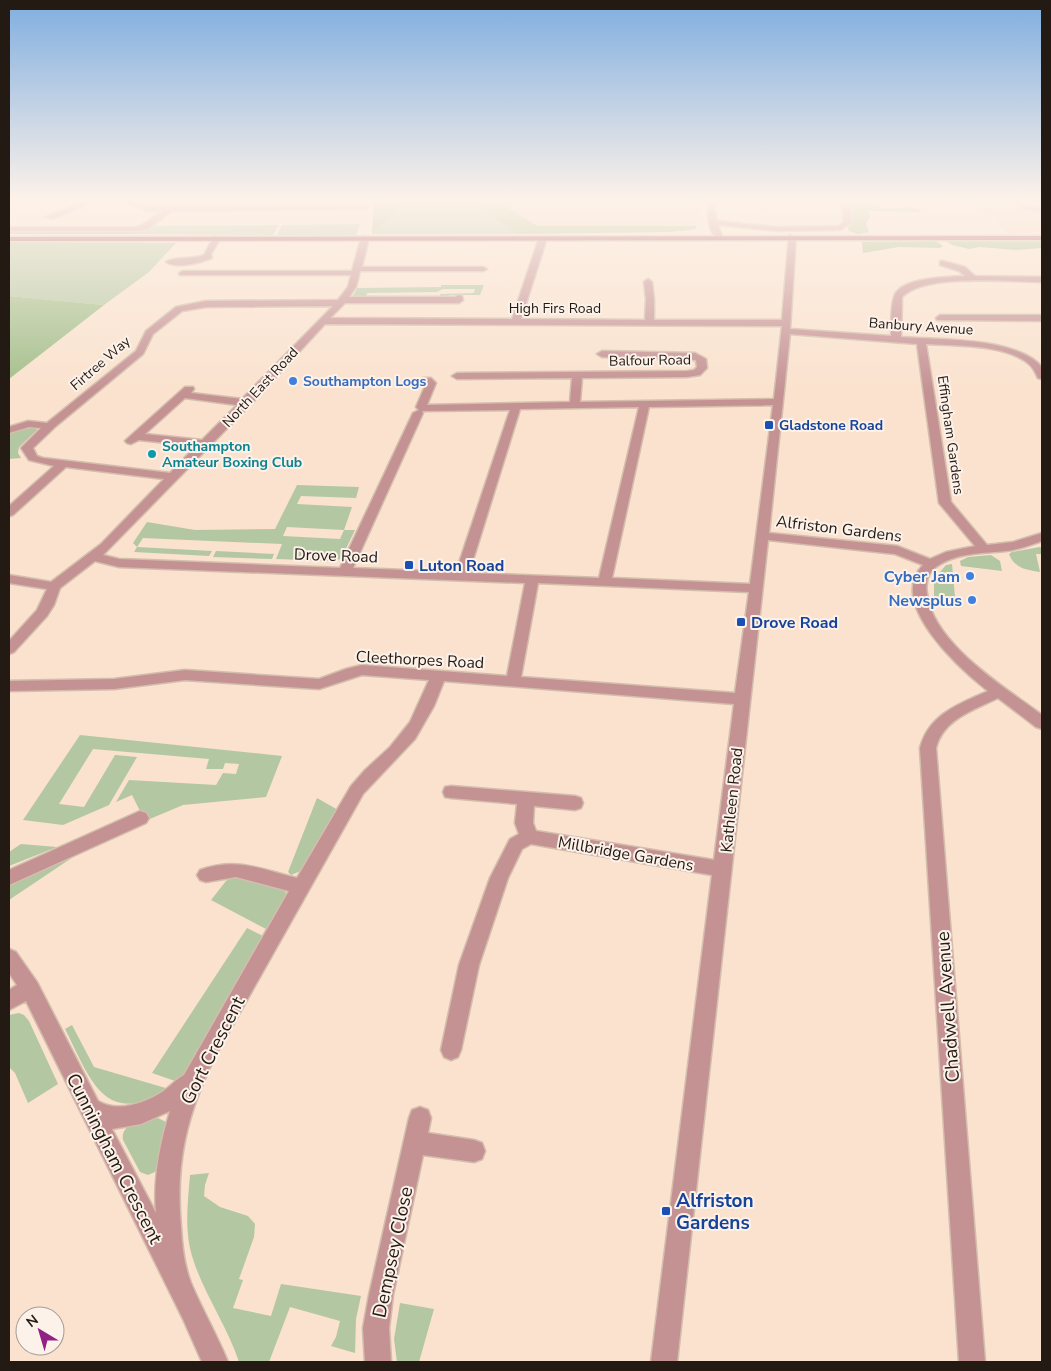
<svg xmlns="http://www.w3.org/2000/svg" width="1051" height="1371" viewBox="0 0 1051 1371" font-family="'Nunito Sans',sans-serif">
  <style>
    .built { fill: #f2d4bc }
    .green { fill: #b3c7a3; fill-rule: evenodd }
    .forest { fill: #a2be8a }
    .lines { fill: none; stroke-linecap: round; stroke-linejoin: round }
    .street-casing { stroke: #d3beac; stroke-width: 3 }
    .primary-casing { stroke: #d3beac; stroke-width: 3 }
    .street { fill: #c59294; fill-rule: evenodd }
    .primary { fill: #a04750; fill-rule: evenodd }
    .shop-dot { fill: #3f7fe0; stroke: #fcf2ea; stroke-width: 2 }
    .transit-dot { fill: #1a4fb4; stroke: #fcf2ea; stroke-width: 2 }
    .culture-dot { fill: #0f9aa8; stroke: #fcf2ea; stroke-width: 2 }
    .labels { text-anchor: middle; stroke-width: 4; stroke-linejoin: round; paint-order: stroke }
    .far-street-label { font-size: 14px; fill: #231a13; stroke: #fcf2ea }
    .far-shop-label { font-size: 14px; font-weight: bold; fill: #366cbe; stroke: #fcf2ea; text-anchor: start }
    .far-transit-label { font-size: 14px; font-weight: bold; fill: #164399; stroke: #fcf2ea; text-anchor: start }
    .far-culture-label { font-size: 14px; font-weight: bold; fill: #0d838f; stroke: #fcf2ea; text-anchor: start }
    .street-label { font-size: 16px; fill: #231a13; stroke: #fcf2ea }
    .transit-label { font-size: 16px; font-weight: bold; fill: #164399; stroke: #fcf2ea; text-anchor: start }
    .shop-label { font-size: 16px; font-weight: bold; fill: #366cbe; stroke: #fcf2ea; text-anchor: end }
    .near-street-label { font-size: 19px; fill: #231a13; stroke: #fcf2ea }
    .near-transit-label { font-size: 19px; font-weight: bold; fill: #164399; stroke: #fcf2ea; text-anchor: start }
  </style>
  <rect width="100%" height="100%" fill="#fae2ce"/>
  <path class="built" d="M476,200H705L697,213L696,229L690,231L526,234Z
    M933,200H1042V232L1010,234L977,206L933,203Z"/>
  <path class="green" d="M409,200H468L518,234H372Z
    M360,224L356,235H277L282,225Z
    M279,225L273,235L135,234L151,226Z
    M9,242L176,243L149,272L104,305L9,296Z
    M441,285H484L480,295H449L448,298L440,299V294L474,293L475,289H443L437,292L367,293L366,297H398V299L353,296L357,288L441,287Z
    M24,427H34L37,430L19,447L18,453L21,458L9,459V435Z
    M297,485L359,487L356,498L301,496L297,504L352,507L344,530H355L341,559L331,561L276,559L282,544L143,538L137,547L212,551L209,556L134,552L137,547L133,543L147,522L195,530L275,529ZM287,527L344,530L340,539L283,536Z
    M1040,547L1042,548V554H1036L1040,572C1027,570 1014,568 1009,554L1012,552Z
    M216,551L274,554L272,559L213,557Z
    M991,555L1000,561L1002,571L961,566L960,561L968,557Z
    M952,564L956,608L934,605V579L946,565Z
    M80,735L282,756L266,797L183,805L145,821L132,795L116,802L129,780L216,785L223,773L236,774L239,764L225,763L223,769H206L209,759L93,749L59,804L84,807L115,755L137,757L109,805L63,825L23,820Z
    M317,798L338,810L303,870L291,875L288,872Z
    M21,844L57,847L9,866V852Z
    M82,851L9,900V885Z
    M233,877L284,889L287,896L268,930L211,900L226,881Z
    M247,928L265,937L188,1069L178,1082L152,1073Z
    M19,1013L24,1015L29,1021L58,1084L28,1103L15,1073L9,1067V1015Z
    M72,1025L94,1067L169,1089C104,1130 90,1078 65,1029Z
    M158,1118L166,1122L168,1128L159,1167L155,1172L148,1175L140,1172L123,1140C120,1122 145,1121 158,1118Z
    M209,1173L205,1185L204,1196L220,1207L248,1216L255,1224L254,1237L239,1279L243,1280L233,1308L271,1316L281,1284L361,1296L356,1319L355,1353L331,1346L336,1337L340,1321L290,1307L269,1362H239C227,1325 203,1293 192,1256C184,1230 188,1201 190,1175Z
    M400,1303L434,1309L419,1362H397L394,1339Z"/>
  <path class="forest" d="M374,200H409L372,234Z
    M468,200H507L517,204L508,208L537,226H696V229L669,232L518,234Z
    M851,200H867L865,202L886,209L910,207L921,210L920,212L868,211L870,217L866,224L869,232L858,234L849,231L848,227L853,223Z
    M9,230H127L140,232L135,234H9Z
    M936,241L943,246L940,248L899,247L863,253L862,242Z
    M946,241H1042V248L1016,250L979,247L969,249L952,245Z
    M9,296L104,305L9,379Z"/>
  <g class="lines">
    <g class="street-casing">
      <path id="street" d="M88,200H98L52,219L45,217Z
        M118,200H129L149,207L365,205L369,207L365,209L172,211L148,229L136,231H9V227H136L142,225L162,211H148Z
        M709,200H716L715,210L717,221L776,227L838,226L844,222L841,200H849L852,223L840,230L776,231L718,225L723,238L719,240C708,234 706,212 709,200Z
        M1012,200H1019L1026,205L1042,208V212L1021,208Z
        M789,235L796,237L790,329L891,336C892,324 890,309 894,297C899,277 949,277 965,276L959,271L940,265V261H943L965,267L975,276L1042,277V282C1009,282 925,273 902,297L901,337C939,340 1016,337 1042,367V379L1038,378C1036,374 1034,369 1030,365C1007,344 956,346 926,344L951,502L987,545L1013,542L1042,533V541C1033,544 1023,548 1013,550C988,554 961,551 939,565C928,571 925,582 927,594C933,644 1006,688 1042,715V729L1036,727L998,698C974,710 943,719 936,748L985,1362H959L920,748C929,714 959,704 988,691C960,669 886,603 923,565L895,554L768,540L677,1362H651L712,875L531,844L522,849L508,878L479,965L461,1050L458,1057L451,1060L444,1057L441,1050L459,965L490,878L510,839L519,834L515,823L517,804L451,798L445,797L443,792L445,787L451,786L575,796L581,798L583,803L581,808L575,810L534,806L533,823L536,831L714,860L734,704L444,681L434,706L415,739L363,794L216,1055C187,1113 175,1162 181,1227C182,1246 184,1265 191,1283C202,1309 217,1335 228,1362H202L183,1319L26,1001L9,1010V990L17,985L9,973V949L16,952L37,982L98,1101C118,1113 145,1103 162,1092C170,1087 176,1079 184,1075L289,891L236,877L206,882L200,880L197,875L200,870C237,857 260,869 297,878L351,786L365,770L390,747L410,722L429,680L362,675L319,689L185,680L114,689L9,691V681L114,679L185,670L319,679L346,669L362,665L507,676L525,583L119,567L95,561L60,588L54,605L47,616L14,652L9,654V641L37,610L47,589L9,583V575L51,582L101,544L164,479L66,467L13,515L9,516V506L54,466L29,460L21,448L41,428L29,427L9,433V427L28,421L47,423L136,351L146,331L176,307L206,301L338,300L348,287L351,275H180L179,273L183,271H352L361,238L365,236L369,238L362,267H483L487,269L483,271H360L356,287L349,297H455L459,295L462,296L463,300L459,303H345L330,318L512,319L539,238L543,236L547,238L521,319L645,320L646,299L644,282L648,279L652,282L654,299V320H782ZM333,306L242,399L191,393L194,389L193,387H185L127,439L125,441L127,443L131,444L139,440L196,446L170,473L43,458L37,456L33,448L56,426L143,354L153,334L182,311L206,307ZM325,324L782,326L774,399L580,402L582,378L687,377L700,375L707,368L706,359L695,353L602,351L597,354L602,357L696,360L697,367L694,370L687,371L457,373L452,376L457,379L572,378L570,402L427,405L436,383L431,378H423L422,380L426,384L416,407L419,410L413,413L340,568L119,559L103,555L250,405ZM790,334L917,344L939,503L975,546L946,552L930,559L897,546L769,533ZM185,398L237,405L202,440L145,434ZM773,405L750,584L612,578L649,407ZM639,407L599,578L469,573L520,409ZM510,410L456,572L353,568L423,413L422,411ZM538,583L749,592L735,693L521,677ZM170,1111C160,1144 153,1178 156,1213L112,1129L141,1124Z
        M214,236L221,238L211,254L212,258C200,263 177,269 166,262C175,256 192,260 204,255Z
        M940,315H1042V321L937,320L936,318Z
        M140,811L146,813L149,818L146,823L9,885V870Z
        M420,1107L428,1110L431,1118L428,1133L474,1140L482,1143L485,1151L482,1159L474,1162L423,1155L393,1295L389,1328L391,1362H365L363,1328L369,1295L409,1118L412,1110Z"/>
    </g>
    <g class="primary-casing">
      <path id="primary" d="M1042,236V240L9,241V237Z"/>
    </g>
    <use href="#street" class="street"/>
    <use href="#primary" class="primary"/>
  </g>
  <linearGradient id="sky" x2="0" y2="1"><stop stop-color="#80aee0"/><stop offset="0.51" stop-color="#fdf2e9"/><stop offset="1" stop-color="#fdf2e9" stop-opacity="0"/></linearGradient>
  <rect width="1051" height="392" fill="url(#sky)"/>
  <g class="shop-dot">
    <circle cx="293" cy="381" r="5"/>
    <circle cx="970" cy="576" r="5"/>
    <circle cx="972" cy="600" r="5"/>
  </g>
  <g class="transit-dot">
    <rect x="764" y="420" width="10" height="10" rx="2.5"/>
    <rect x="404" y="560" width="10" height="10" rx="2.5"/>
    <rect x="736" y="617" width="10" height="10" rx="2.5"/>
    <rect x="661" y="1206" width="10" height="10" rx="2.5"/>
  </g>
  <circle class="culture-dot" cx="152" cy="454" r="5"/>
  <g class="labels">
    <g class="far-street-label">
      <text x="555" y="313">High Firs Road</text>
      <text transform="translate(921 326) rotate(4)" y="5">Banbury Avenue</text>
      <text transform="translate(650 360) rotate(-1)" y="5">Balfour Road</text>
      <text transform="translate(100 363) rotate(-41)" y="5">Firtree Way</text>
      <text transform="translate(260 387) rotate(-47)" y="5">North East Road</text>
      <text transform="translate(951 435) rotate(82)" y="5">Effingham Gardens</text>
    </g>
    <g class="far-shop-label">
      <text x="303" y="386">Southampton Logs</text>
    </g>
    <g class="far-transit-label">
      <text x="779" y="430">Gladstone Road</text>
    </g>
    <g class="far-culture-label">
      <text x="162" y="451">Southampton<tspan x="162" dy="16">Amateur Boxing Club</tspan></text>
    </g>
    <g class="street-label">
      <text transform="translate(839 528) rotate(7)" y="6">Alfriston Gardens</text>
      <text transform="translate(336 555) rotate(2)" y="6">Drove Road</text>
      <text transform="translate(420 659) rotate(3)" y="6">Cleethorpes Road</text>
      <text transform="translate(731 800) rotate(-84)" y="6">Kathleen Road</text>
      <text transform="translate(626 853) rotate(10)" y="6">Millbridge Gardens</text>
    </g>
    <g class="transit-label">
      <text x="419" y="571">Luton Road</text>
      <text x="751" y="628">Drove Road</text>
    </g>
    <g class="shop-label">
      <text x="960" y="582">Cyber Jam</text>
      <text x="962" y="606">Newsplus</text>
    </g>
    <g class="near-street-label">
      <text transform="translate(947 1007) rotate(-94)" y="7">Chadwell Avenue</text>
      <text transform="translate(212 1050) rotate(-63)" y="7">Gort Crescent</text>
      <text transform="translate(115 1158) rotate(63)" y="7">Cunningham Crescent</text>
      <text transform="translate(392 1252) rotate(-78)" y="7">Dempsey Close</text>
    </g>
    <g class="near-transit-label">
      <text x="676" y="1207">Alfriston<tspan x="676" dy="22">Gardens</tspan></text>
    </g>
  </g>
  <rect width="1051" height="1371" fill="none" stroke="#231a13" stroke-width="20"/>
  <g transform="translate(40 1331) rotate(322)"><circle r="24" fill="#fcf2ea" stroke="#a59c94"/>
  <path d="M0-4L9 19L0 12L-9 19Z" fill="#902284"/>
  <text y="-8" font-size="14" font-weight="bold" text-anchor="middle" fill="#231a13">N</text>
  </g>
</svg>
